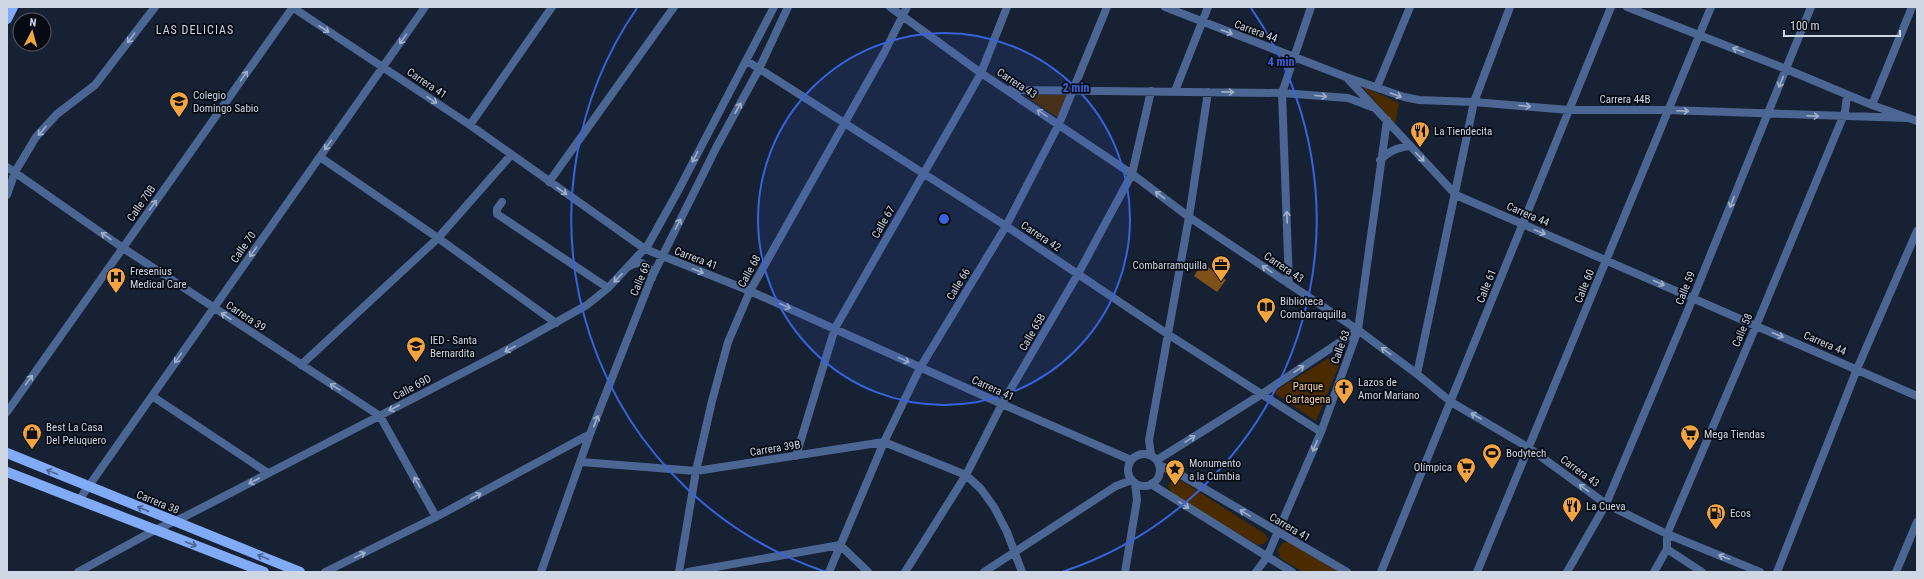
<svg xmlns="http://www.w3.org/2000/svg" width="1924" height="579" viewBox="0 0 1924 579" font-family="'Roboto Condensed',sans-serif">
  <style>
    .green { fill: #4a2b00 }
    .water { fill: #7d5118 }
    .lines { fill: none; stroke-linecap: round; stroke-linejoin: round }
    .minor { stroke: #4c6693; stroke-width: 8 }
    .major { stroke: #81abf6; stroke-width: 10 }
    .oneway { stroke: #a1afc8 }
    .oneway2 { stroke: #4a6390 }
    .ring { fill: none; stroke: #3863da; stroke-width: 2 }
    .labels { text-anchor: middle; stroke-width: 3.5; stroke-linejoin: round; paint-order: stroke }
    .street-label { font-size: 11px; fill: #cfd7e4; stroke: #060b13 }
    .poi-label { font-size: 11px; fill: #cfd7e4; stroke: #060b13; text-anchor: start }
    .park-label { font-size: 11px; fill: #fac996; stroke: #060b13 }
    .neighbourhood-label { font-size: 12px; letter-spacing: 1px; fill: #cfd7e4; stroke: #060b13 }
    .centre { fill: #3863da; stroke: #060b13; stroke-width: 2 }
    .ring-label { font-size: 12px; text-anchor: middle; font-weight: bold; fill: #3863da; stroke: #060b13; stroke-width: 3.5; stroke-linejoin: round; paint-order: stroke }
  </style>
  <rect width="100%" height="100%" fill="#162134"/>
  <path class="green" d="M1362,86L1399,103L1395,124Z
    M1030,94L1067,95L1058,118L1028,98Z
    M1337,353H1343V356L1316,421L1273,392Z
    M1175,479L1182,481L1265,534L1268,539L1264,544L1258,545L1173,495L1168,486L1172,480Z
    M1289,542L1338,572H1303L1280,558L1278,550L1282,543Z"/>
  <path class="water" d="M1202,263L1226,280L1217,292L1194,276Z"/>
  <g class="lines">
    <path class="minor" d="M292,7L470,125L645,249L750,291L1002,404L1131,460
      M890,7L981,73L1132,174L1189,217L1358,330L1417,374L1451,402L1529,448L1606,504L1667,534L1760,572
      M1165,7L1346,77L1404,97L1419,100L1474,102L1569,110H1667L1908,118
      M1627,7L1786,69L1872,105L1917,121
      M747,61L1006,226L1169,335L1321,432
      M1348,79L1456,195L1917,396
      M1377,87L1410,7
      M1008,90L1282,93L1348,98L1372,107
      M1175,91L1208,7
      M1872,105L1912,7
      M470,125L552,7
      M320,157L438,238L556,323
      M1380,160C1390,151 1396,148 1409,146
      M7,167L123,248L380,416L436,517
      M549,182L674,7
      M7,195L15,172L36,137L57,114L95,85L155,7
      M502,202L497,209V214L608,288
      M630,266C641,259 652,266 652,278
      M1289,284L1282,93L1311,7
      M301,365L438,238L511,155
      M1417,374L1474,102L1510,7
      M152,396L268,473
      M7,412L293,7
      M1128 470a16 16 0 1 1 32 0a16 16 0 1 1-32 0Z
      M1151,455L1149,440L1189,217L1208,92
      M796,456L835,328L967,98L981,73L1007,7
      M1157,460L1262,394L1358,330
      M581,462L696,471L884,442L966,475L981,489L994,507L1007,532L1022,572
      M1159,465L1181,475L1347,572
      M1151,484L1292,572
      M79,500L425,7
      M1667,549L1702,572
      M78,572L155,530L184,517L501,353L587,305L608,288L648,245L677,193L774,7
      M325,572L436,517L590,434
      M541,572L590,434L651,279L716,148L759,69L788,7
      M679,572L696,471L712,401L728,342L750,291L884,53L907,7
      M688,572L840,545L868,572
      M829,572L884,442L920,368L1006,226L1059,124L1107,7
      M905,572L966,475L1002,404L1078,274L1132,174L1151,91
      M984,572L1116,486L1132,480
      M1125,572L1137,500L1135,483
      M1256,572L1267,557L1321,432L1358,330L1387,120
      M1381,572L1611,7
      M1477,572L1711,7
      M1567,572L1606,504L1693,298L1811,7
      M1654,572L1667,549V534L1756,326L1845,112L1847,95
      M1777,572L1857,369L1917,231
      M1896,572L1917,522"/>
    <path class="major" d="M7,19L13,7
      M7,453L300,572
      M7,472L264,572"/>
  </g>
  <defs><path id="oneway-shaft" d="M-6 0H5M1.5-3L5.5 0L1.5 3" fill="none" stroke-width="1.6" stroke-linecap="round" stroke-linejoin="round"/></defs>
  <g class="oneway">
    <use href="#oneway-shaft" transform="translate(324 29) rotate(33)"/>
    <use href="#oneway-shaft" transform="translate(1227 32) rotate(20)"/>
    <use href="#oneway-shaft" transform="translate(131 38) rotate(127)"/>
    <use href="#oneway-shaft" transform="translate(403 39) rotate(125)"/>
    <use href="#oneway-shaft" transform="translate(1738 50) rotate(-159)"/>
    <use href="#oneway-shaft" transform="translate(244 76) rotate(-55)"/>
    <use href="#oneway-shaft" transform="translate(1781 82) rotate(112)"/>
    <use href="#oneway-shaft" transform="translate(1228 92) rotate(1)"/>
    <use href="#oneway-shaft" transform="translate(1396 95) rotate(20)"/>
    <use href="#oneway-shaft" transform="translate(1321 96) rotate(5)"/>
    <use href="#oneway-shaft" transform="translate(432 100) rotate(34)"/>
    <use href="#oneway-shaft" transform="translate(1525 106) rotate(5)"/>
    <use href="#oneway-shaft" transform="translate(738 108) rotate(-61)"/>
    <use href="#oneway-shaft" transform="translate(1683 111) rotate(2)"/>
    <use href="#oneway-shaft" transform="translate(1042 113) rotate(-146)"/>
    <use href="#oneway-shaft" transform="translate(1813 116) rotate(2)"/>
    <use href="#oneway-shaft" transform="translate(42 131) rotate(131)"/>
    <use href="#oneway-shaft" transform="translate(328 145) rotate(125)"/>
    <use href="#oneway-shaft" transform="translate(695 157) rotate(117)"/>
    <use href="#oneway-shaft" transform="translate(1420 157) rotate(46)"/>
    <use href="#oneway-shaft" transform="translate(562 191) rotate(35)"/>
    <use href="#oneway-shaft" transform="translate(1160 195) rotate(-143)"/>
    <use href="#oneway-shaft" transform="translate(1732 202) rotate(112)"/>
    <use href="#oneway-shaft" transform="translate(153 205) rotate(-55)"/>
    <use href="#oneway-shaft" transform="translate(1287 217) rotate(-92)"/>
    <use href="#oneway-shaft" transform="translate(678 224) rotate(-63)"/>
    <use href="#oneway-shaft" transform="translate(1540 232) rotate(23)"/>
    <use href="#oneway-shaft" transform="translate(106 236) rotate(-145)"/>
    <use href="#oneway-shaft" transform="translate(253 252) rotate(125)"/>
    <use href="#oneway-shaft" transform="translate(1267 269) rotate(-146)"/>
    <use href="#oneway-shaft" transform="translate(698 271) rotate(21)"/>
    <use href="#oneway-shaft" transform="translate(618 278) rotate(135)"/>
    <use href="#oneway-shaft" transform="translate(1659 283) rotate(24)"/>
    <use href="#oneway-shaft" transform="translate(785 306) rotate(24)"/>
    <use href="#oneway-shaft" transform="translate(226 316) rotate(-147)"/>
    <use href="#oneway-shaft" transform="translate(1778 335) rotate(23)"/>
    <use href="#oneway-shaft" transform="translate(510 349) rotate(151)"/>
    <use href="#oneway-shaft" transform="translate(1386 351) rotate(-144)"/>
    <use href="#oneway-shaft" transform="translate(178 358) rotate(125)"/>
    <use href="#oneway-shaft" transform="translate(904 360) rotate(25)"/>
    <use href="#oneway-shaft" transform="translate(1299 369) rotate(-34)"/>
    <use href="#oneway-shaft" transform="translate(29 380) rotate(-54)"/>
    <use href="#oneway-shaft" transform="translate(335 387) rotate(-148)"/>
    <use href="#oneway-shaft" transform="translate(394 408) rotate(152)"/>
    <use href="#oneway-shaft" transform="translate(1476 416) rotate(-150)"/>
    <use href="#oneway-shaft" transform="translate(596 421) rotate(-68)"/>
    <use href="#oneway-shaft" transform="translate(1190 439) rotate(-32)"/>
    <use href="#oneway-shaft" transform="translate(1315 446) rotate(113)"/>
    <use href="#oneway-shaft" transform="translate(254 481) rotate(152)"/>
    <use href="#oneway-shaft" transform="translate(417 482) rotate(-119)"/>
    <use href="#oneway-shaft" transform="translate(1584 488) rotate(-144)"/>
    <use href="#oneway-shaft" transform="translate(476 496) rotate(-28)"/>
    <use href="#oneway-shaft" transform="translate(1184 505) rotate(32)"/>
    <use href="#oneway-shaft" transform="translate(1245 513) rotate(-149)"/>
    <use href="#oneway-shaft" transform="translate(360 555) rotate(-26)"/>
    <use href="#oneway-shaft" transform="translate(1724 557) rotate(-158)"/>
  </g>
  <g class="oneway2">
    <use href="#oneway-shaft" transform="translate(52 472) rotate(-158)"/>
    <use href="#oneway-shaft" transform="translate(143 509) rotate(-158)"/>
    <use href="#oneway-shaft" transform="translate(191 544) rotate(21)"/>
    <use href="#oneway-shaft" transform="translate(263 557) rotate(-158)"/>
  </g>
  <circle cx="944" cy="219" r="186" fill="#3863da" fill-opacity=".12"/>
  <g class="ring">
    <circle cx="944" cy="219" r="186"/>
    <path d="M826 572A372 372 0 0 1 637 8M1251 8A372 372 0 0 1 1062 572"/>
  </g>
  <defs>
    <g id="school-pin" transform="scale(1)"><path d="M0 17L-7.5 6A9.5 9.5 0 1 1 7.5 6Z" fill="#f3a442" stroke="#060b13"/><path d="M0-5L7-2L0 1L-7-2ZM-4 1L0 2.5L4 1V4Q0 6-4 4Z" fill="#111"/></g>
    <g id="restaurant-pin" transform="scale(1)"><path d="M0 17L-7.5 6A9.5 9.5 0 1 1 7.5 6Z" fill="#f3a442" stroke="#060b13"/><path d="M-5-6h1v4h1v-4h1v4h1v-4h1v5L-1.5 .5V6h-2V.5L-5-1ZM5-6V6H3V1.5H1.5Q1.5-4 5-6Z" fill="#111"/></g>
    <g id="office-pin" transform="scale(1)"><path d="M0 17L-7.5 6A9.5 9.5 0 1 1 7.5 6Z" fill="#f3a442" stroke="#060b13"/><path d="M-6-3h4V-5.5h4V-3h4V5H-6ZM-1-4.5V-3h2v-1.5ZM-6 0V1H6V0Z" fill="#111"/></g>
    <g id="hospital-pin" transform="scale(1)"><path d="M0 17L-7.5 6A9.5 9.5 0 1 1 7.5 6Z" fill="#f3a442" stroke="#060b13"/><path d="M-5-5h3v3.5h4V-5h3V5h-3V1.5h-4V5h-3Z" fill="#111"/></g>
    <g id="library-pin" transform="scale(1)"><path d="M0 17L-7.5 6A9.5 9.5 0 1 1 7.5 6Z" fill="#f3a442" stroke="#060b13"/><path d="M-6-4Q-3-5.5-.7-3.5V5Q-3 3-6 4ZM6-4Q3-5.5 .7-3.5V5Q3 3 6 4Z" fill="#111"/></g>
    <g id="church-pin" transform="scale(1)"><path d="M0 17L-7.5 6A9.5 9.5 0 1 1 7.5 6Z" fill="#f3a442" stroke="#060b13"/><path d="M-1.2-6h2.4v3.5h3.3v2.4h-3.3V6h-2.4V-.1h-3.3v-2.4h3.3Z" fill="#111"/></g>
    <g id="shop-pin" transform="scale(1)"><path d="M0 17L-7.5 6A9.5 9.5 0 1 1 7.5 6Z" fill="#f3a442" stroke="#060b13"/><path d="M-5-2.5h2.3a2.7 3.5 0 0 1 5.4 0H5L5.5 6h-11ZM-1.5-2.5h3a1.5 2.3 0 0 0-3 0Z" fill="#111"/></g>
    <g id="supermarket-pin" transform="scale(1)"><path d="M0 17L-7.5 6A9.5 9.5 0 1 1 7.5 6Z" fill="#f3a442" stroke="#060b13"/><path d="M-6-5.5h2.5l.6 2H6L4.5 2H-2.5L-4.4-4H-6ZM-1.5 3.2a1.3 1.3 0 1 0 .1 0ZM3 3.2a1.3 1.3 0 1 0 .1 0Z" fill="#111"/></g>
    <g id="stadium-pin" transform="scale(1)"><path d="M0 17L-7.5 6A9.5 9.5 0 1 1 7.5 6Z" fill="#f3a442" stroke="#060b13"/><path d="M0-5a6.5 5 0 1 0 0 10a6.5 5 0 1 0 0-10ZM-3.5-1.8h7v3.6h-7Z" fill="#111"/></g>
    <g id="sight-pin" transform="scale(1)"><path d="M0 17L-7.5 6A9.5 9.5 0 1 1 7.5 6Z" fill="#f3a442" stroke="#060b13"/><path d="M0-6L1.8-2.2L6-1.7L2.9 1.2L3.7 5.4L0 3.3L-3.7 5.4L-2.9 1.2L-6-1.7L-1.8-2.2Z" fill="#111"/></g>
    <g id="fuel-pin" transform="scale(1)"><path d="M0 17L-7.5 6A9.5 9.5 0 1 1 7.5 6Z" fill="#f3a442" stroke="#060b13"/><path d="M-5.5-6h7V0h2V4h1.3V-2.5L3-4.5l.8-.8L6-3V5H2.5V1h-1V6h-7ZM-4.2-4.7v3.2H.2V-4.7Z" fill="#111"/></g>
  </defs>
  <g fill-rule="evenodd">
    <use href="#school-pin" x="179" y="101"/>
    <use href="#restaurant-pin" x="1420" y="131"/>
    <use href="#office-pin" x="1221" y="265"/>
    <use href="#hospital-pin" x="116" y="277"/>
    <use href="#library-pin" x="1266" y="307"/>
    <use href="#school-pin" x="416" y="346"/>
    <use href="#church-pin" x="1344" y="388"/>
    <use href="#shop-pin" x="32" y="433"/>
    <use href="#supermarket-pin" x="1690" y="434"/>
    <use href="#stadium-pin" x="1492" y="453"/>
    <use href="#supermarket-pin" x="1466" y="467"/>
    <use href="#sight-pin" x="1175" y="469"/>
    <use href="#restaurant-pin" x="1572" y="506"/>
    <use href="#fuel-pin" x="1716" y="513"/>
  </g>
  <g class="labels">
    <g class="street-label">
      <text transform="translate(1256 31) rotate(20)" y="4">Carrera 44</text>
      <text transform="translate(427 83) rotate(34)" y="4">Carrera 41</text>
      <text transform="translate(1017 83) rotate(33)" y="4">Carrera 43</text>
      <text x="1625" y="103">Carrera 44B</text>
      <text transform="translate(141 203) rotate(-55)" y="4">Calle 70B</text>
      <text transform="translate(1528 214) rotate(23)" y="4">Carrera 44</text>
      <text transform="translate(883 222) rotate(-60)" y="4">Calle 67</text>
      <text transform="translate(1041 236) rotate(33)" y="4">Carrera 42</text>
      <text transform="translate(243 247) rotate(-55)" y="4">Calle 70</text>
      <text transform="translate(696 258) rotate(21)" y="4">Carrera 41</text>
      <text transform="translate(1284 267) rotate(34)" y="4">Carrera 43</text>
      <text transform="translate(749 271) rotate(-61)" y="4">Calle 68</text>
      <text transform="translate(640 279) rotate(-67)" y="4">Calle 69</text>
      <text transform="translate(958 284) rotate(-59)" y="4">Calle 66</text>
      <text transform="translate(1486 286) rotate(-68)" y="4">Calle 61</text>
      <text transform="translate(1584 286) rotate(-68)" y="4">Calle 60</text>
      <text transform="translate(1685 288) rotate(-68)" y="4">Calle 59</text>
      <text transform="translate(246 316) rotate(33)" y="4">Carrera 39</text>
      <text transform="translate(1742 330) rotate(-67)" y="4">Calle 58</text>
      <text transform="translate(1032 332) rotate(-60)" y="4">Calle 65B</text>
      <text transform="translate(1825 343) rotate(23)" y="4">Carrera 44</text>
      <text transform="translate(1340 347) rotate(-70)" y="4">Calle 63</text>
      <text transform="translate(412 387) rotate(-28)" y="4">Calle 69D</text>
      <text transform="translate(993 388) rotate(24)" y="4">Carrera 41</text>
      <text transform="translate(775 448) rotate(-9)" y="4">Carrera 39B</text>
      <text transform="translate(1580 471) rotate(36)" y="4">Carrera 43</text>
      <text transform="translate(158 502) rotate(22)" y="4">Carrera 38</text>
      <text transform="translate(1290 527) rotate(30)" y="4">Carrera 41</text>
    </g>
    <g class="poi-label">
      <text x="193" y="99">Colegio<tspan x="193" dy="13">Domingo Sabio</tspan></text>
      <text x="1434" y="135">La Tiendecita</text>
      <text x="1207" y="269" text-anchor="end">Combarramquilla</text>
      <text x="130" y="275">Fresenius<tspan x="130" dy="13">Medical Care</tspan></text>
      <text x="1280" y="305">Biblioteca<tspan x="1280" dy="13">Combarraquilla</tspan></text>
      <text x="430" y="344">IED - Santa<tspan x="430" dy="13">Bernardita</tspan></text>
      <text x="1358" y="386">Lazos de<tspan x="1358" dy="13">Amor Mariano</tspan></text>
      <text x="46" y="431">Best La Casa<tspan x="46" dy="13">Del Peluquero</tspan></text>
      <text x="1704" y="438">Mega Tiendas</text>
      <text x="1506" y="457">Bodytech</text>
      <text x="1189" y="467">Monumento<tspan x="1189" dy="13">a la Cumbia</tspan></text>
      <text x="1452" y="471" text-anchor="end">Olímpica</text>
      <text x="1586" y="510">La Cueva</text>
      <text x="1730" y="517">Ecos</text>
    </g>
    <g class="park-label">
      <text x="1308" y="390">Parque<tspan x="1308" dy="13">Cartagena</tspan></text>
    </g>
    <g class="neighbourhood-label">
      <text x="195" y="34">LAS DELICIAS</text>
    </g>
  </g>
  <circle cx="944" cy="219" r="6" class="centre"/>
  <g class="ring-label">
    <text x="1281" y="66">4 min</text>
    <text x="1076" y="92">2 min</text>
  </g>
  <rect width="1924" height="579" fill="none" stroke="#cfd7e4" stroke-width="16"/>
  <g transform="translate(32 32) rotate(6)"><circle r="19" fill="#060b13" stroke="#565d67"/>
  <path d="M0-3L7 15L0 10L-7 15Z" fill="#f3a442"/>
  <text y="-6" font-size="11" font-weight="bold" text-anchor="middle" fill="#cfd7e4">N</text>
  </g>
  <path d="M1784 30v6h116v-6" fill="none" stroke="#cfd7e4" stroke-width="2"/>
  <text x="1790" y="30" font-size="12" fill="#cfd7e4" stroke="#060b13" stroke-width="3" paint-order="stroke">100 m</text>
</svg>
